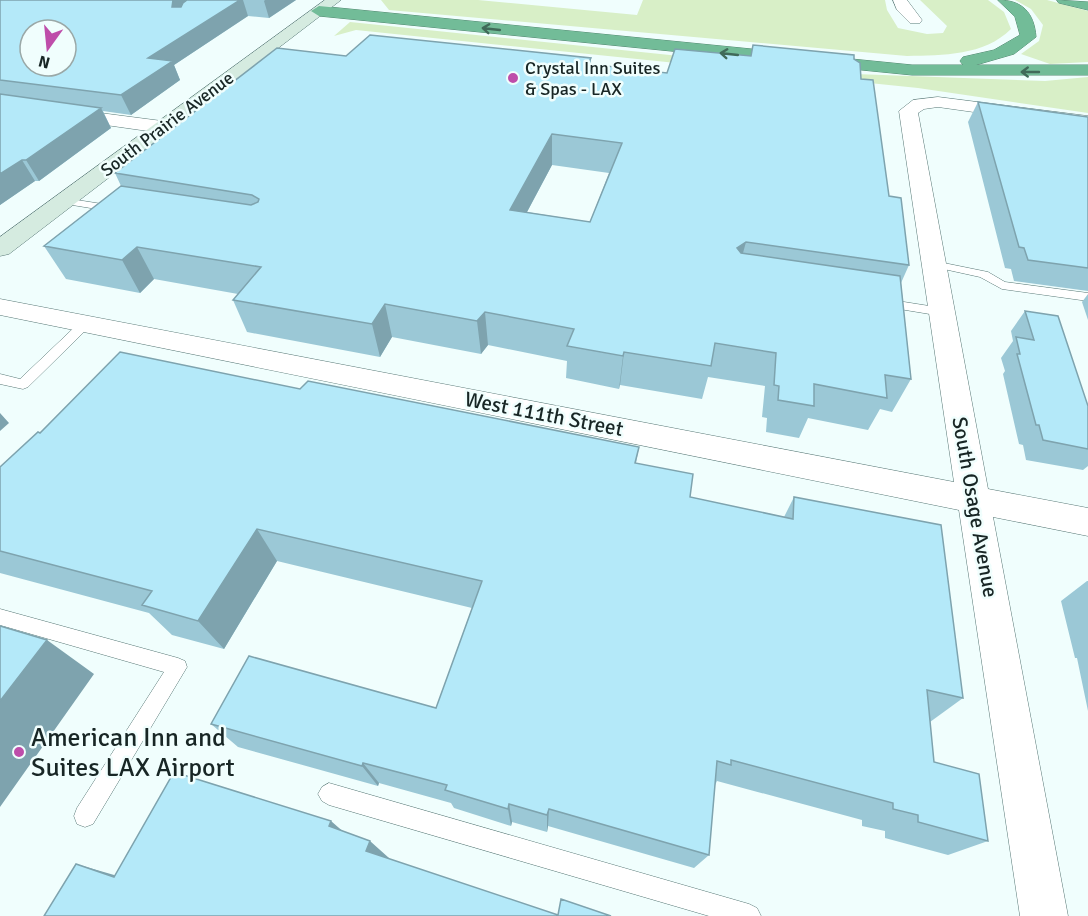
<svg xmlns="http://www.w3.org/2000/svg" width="1088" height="916" viewBox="0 0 1088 916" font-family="Signika,sans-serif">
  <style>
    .green { fill: #d8efc7 }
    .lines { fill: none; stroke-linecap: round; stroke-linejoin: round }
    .lane-casing { stroke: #577775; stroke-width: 1 }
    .street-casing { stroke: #577775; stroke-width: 1 }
    .secondary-casing { stroke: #577775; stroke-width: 1 }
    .highway-casing { stroke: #528870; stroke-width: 1 }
    .lane { fill: #fff; fill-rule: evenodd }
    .street { fill: #fff; fill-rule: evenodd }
    .secondary { fill: #d5ebe0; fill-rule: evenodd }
    .highway { fill: #72bc98; fill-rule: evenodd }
    .wall { fill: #9bc8d6; fill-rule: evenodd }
    .shaded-wall { fill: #7ea3ae }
    .building { fill: #b4e9f9; stroke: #7ea3ae; stroke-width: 1.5; fill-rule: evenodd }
    .oneway { stroke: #406a59 }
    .poi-dot { fill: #be4daa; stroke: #f0fefd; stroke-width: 2 }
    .labels { text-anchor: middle; stroke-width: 5; stroke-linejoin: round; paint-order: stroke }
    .far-poi-label { font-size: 18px; fill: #182625; stroke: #f0fefd; text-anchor: start }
    .far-street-label { font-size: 18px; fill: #182625; stroke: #f0fefd }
    .street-label { font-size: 21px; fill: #182625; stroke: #f0fefd }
    .near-poi-label { font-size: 26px; fill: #182625; stroke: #f0fefd; text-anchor: start }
  </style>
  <rect width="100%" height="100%" fill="#f0fefd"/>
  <path class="green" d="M381,0H478L637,15L643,0H885L887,10L898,28L927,34L943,33L947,26L920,0H988L1004,12L1011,29C984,56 943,55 907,56L389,10Z
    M1015,0H1047L1088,11V62L1050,64L1021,54L1039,41L1043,25L1031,9Z
    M350,22L855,74L1045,81L1088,77V113L918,88L356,30L334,36Z"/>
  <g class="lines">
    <g class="lane-casing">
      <path id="lane" d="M64,198L115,206L120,209L115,212L60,203V199Z
        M934,261L988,272L1005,282L1088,293V301L1002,289L980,277L930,266L928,264Z
        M885,299L942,308L948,312L942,316L881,306V300Z
        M85,320L89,321V327L28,387L23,389L0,384V374L20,379L81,321Z
        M0,609L178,658L185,661L187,667L93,824L85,827L77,824L74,816L77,808L164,672L0,625Z
        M329,783L749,904L757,908L761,916H709L329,805L322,801L318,794L322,787Z"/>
    </g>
    <g class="street-casing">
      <path id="street" d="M893,0H907L922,20L920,23H910L897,10Z
        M938,97L1088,116V128L938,107L924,109L918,113L988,489L1088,508V536L993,517L1068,916H1020L959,510L0,315V299L954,482L899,111L913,100Z
        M0,100L162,121L171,127L162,133L0,110Z"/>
    </g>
    <g class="secondary-casing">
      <path id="secondary" d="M325,0H341L9,254L0,256V237Z"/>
    </g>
    <g class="highway-casing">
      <path id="highway" d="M998,0C1022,0 1034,12 1036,37L1014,54L976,65H1088V75H912L319,16L311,11L319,6L912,65H963L960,61L963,57L994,50L1020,35L1015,17Z
        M1057,0L1088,2V10L1059,3Z"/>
    </g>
    <use href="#lane" class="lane"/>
    <use href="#street" class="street"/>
    <use href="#secondary" class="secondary"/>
    <use href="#highway" class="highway"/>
  </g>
  <path class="wall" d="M0,0H296L269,18L248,16L174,65L180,80L131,115L103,111L111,128L39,181H35L0,205Z
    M346,56L591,58V65L667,73L751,56L854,59L861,79L889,196L909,265L901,283L911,379L892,412L880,409L868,430L808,418L799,438L766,432L767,418L762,417L765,386L708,377L702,399L620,385L619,389L566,378L567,361L488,345L481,354L392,337L380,357L247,332L233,300L238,294L154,279L140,293L66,279L44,246L121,186L115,173ZM552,165L609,173L590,222L527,212Z
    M978,102L1088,117V291L1014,281L1011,269L1005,268L968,122Z
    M1088,294V320L1082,302Z
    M1025,311L1088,406V466L1083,470L1026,460L1023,445L1019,444L1003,374L1005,371L1001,358L1013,341L1011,331Z
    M300,389L639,447L636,463L690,497L784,517L794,497L963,698L930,722L934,762L988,841L948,855L885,838V831L862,826V820L717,781L715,785L709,855L694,868L548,826L547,832L512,822L511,826L454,808L451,803L379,783L378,786L238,747L211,724L436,708L472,608L277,561L224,649L172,635L149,613L0,573V467L40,433Z
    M1087,581H1088V711L1077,658H1075L1061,601Z"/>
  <path class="shaded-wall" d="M173,0H204L180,15L172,7Z
    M240,0H243L248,16L174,65L180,80L131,115L121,95L148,58Z
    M265,0H296L269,18L264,1Z
    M101,108L111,128L39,181L26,160Z
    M552,134V165L511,242L510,210Z
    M22,160L35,181L0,205V174Z
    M746,242L737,275V248Z
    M137,247L154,279L140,293L122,260Z
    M385,304L392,337L380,357L372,324Z
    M485,312L488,345L481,354L477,321Z
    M624,352L620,385L619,389L623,356Z
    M0,413L9,423L0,431Z
    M257,529L277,561L224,649L198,621Z
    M47,640L94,674L0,807V701Z
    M363,763L379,783L378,786L362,766Z
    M509,804L512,822L511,826L508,809Z
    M549,809L548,826L547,832V815Z
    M331,821L354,841L329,826Z
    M370,841L389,858L386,868L366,851Z
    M76,864L128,879L114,877Z"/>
  <path class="building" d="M0,0H173L172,7H181L183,3L187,0H240L148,58L173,61L121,95L0,80ZM30,30H66V66H30Z
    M370,35L591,58L588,64L667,73L675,49L751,56L753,45L854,55V59L860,63L861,79L873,80L889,196L901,198L909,265L746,242L737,248L741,253L900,276L911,379L885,375L887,398L814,384V406L778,400L779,386L774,385L776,353L715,343L711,366L624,352L623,356L567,346L574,329L485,312L477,321L385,304L372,324L233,300L261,267L137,247L122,260L44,246L121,186L251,205L258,202L259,199L252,195L115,173L277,48L346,56ZM552,134L622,143L590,222L510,210Z
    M0,94L101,108L26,160H22L0,174Z
    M978,102L1088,117V268L1028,260L1024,248L1019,247Z
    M1025,311L1058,316L1088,406V449L1043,440L1039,425H1036L1017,354H1020L1016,337L1034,340Z
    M120,352L300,389L308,381L639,447L635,463L693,474L690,497L793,519L794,497L941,525L963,698L927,690L934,762L979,774L988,841L918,822V815L893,809V803L731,760V765L717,761L709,855L549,809L547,815L509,804L508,809L445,790L447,785L363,763L362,766L211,724L249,656L436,708L482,581L257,529L198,621L142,605L152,591L0,551V467L38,432L40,433Z
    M0,626L47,640L0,701Z
    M174,772L331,821L329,826L370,841L366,851L558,915L561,899L611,916H44L76,864L114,877Z"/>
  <defs><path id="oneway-shaft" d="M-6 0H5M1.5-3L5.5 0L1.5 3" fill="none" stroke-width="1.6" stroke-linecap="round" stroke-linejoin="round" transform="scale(1.5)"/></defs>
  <g class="oneway">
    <use href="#oneway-shaft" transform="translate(491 29) rotate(-174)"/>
    <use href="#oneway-shaft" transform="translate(729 54) rotate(-174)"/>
    <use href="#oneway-shaft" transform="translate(1030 72) rotate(180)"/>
  </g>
  <g class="poi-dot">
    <circle cx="513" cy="78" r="6"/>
    <circle cx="19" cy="752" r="6"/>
  </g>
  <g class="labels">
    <g class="far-poi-label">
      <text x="525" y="74">Crystal Inn Suites<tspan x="525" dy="21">&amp; Spas - LAX</tspan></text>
    </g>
    <g class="far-street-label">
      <text transform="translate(167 124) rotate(-37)" y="6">South Prairie Avenue</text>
    </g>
    <g class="street-label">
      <text transform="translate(544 414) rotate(11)" y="7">West 111th Street</text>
      <text transform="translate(975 507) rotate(80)" y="7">South Osage Avenue</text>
    </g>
    <g class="near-poi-label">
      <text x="31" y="746">American Inn and<tspan x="31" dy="30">Suites LAX Airport</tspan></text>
    </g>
  </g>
  <g transform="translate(48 48) rotate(195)"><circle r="28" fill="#f0fefd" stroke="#9aa8a7" stroke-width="1.5"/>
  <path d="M0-4.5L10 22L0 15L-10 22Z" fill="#be4daa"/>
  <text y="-9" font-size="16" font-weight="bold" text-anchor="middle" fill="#182625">N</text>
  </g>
</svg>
